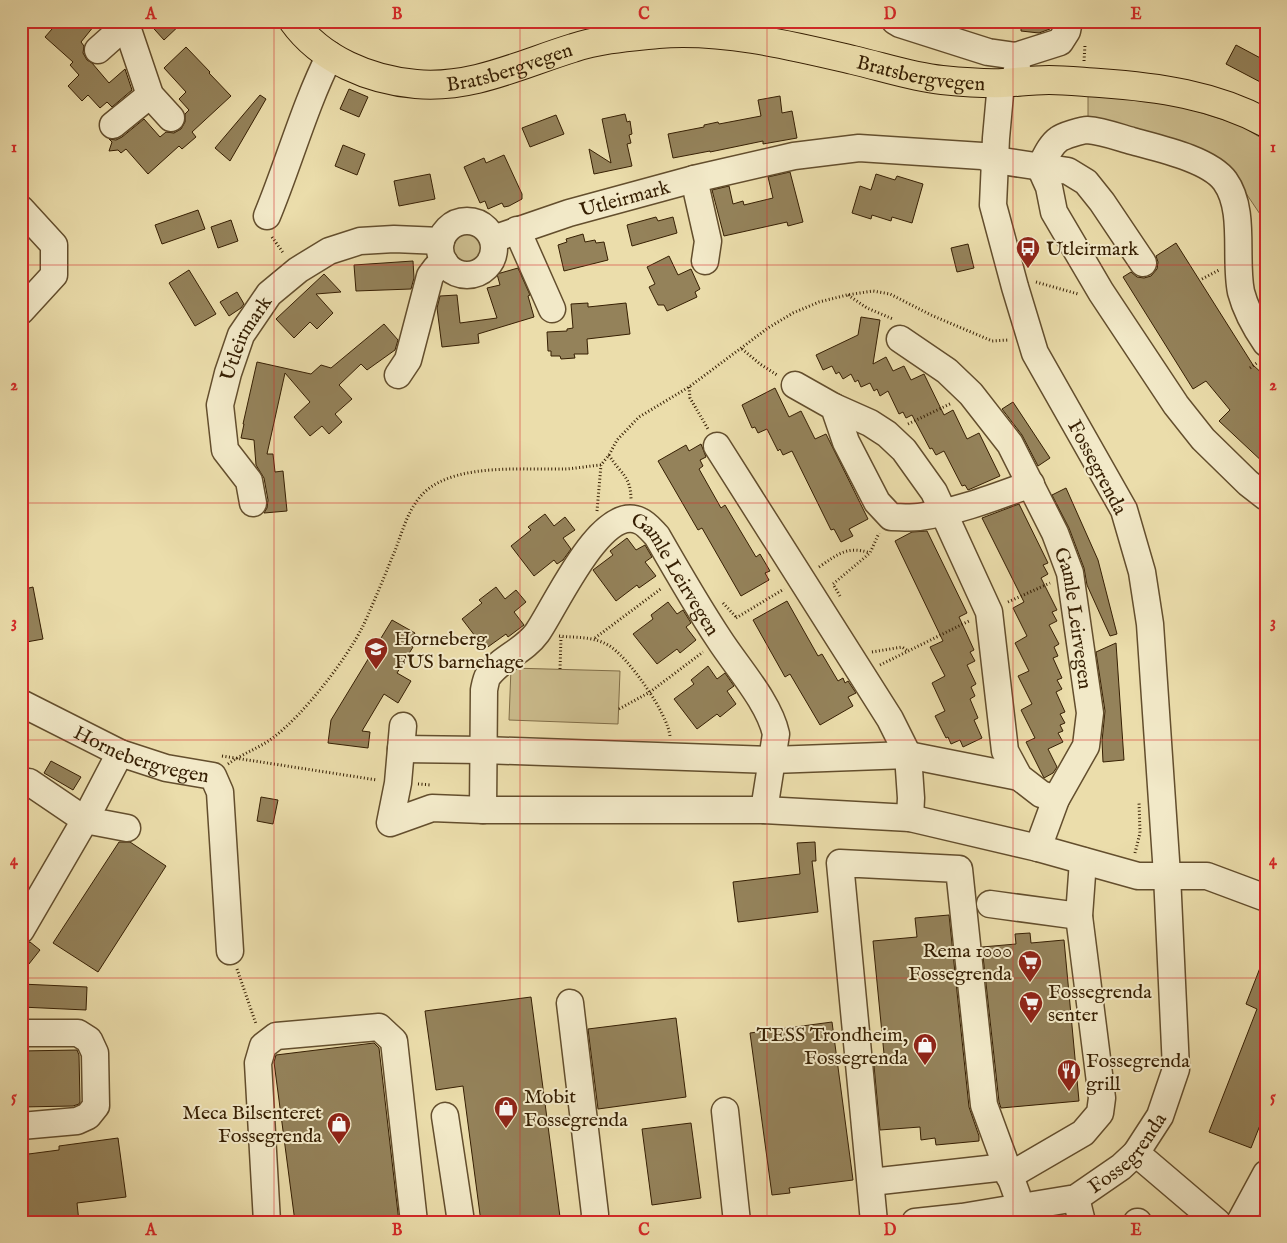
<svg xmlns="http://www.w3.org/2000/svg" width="1287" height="1243" viewBox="0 0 1287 1243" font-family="'IM FELL English',serif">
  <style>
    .green { fill: #ccbd8e; stroke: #816e48 }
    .building { fill: #94825a; stroke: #361f03 }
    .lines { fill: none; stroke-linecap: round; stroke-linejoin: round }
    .minor-casing { stroke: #634e2d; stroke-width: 29 }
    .major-casing { stroke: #361f03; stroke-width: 30 }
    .path { stroke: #361f03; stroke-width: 3; stroke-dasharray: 1 2.5; stroke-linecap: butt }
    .minor { stroke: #f2e9c8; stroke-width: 26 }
    .major { stroke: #ebddab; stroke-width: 28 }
    .grid { fill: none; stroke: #d62828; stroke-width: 1; stroke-opacity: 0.55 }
    .labels { text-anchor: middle; stroke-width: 4; stroke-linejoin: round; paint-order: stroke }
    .street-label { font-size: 20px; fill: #361f03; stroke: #f2e9c8 }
    .poi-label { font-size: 20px; fill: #361f03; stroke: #f2e9c8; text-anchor: start }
    .neatline { fill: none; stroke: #d62828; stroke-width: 2 }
    .grid-label { font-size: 16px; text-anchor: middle; font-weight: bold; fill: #d62828 }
  </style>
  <rect width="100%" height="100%" fill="#ebddab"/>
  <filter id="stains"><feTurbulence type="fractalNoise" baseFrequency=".004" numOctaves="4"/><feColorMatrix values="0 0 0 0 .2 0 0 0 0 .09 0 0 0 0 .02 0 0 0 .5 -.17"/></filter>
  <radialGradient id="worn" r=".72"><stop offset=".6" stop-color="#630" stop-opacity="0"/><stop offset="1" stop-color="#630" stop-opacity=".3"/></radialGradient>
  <path class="green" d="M1088,96L1150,100L1180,106L1240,125L1266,141V223L1233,174L1088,124Z
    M448 248a20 20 0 1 1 40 0a20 20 0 1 1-40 0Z
    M511,668L620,671L618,724L509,720Z"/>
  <path class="building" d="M59,21H98L81,42L84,46L83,53L87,60L92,63L109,83L125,69L132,90L112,107L107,102L100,108L88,95L82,101L68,86L79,75L70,65L73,62L45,37Z
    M147,21H184L164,40Z
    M1021,21H1054L1050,29L1039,33L1021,31Z
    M1236,45L1266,61V85L1226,64Z
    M186,47L210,72L209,73L231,96L192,132L196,137L182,149L179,146L148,174L126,149L121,153L118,150L109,151L112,142L109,139L116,140L122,137L144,119L160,137L166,132L174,133L181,129L185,122V114L189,110L179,99L186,92L164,68Z
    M349,89L368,97L359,117L340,109Z
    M260,95L266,99L230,161L215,148Z
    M780,96L782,113L792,111L797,138L763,144V141L710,152V151L673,158L668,134L704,127V125L718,122L719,124L761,116L758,100Z
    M625,114L627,122L630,121L632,134L629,135L631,143L627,144L632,166L594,174L589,149L611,163L602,119Z
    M556,115L564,134L530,147L522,128Z
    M343,145L365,154L357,175L335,166Z
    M504,155L522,194V199L509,206L504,207L502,203L488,209L485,201L480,203L464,167L484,158L486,163Z
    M790,172L803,222L788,226L787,222L724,236L712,190L729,186L733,204L743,201L744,205L773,198L768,177Z
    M430,174L435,199L399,206L394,181Z
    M876,174L895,180L897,176L923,184L912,223L892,217L891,221L872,215L871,219L852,213L860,186L871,190Z
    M198,210L205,229L162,244L155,225Z
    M656,217L658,221L673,217L677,233L632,246L627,225Z
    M231,220L238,241L218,248L211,227Z
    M583,234L585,242L595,240L596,243L604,242L608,260L564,271L558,245L567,242L566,239Z
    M1176,243L1253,365L1266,377V465L1219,421L1230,410L1206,381L1193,389L1123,277L1131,272L1137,277L1144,278L1151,276L1157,269L1158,262L1156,256Z
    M968,244L974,268L957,272L951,248Z
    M669,256L678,275L691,269L700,289L695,292L697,297L667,311L664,305H658L649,287L655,284L647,267Z
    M413,261L414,278L411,289L356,291L354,265Z
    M518,268L530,295L528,296L534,317L478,334L479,343L442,347L437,308L440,296L457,295L460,323L497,318L487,288L500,285L497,274Z
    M189,270L216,314L195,326L169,283Z
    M324,274L341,292L316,294L333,313L317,329L310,322L294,338L276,319Z
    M237,292L244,304L241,308L229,316L220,302Z
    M588,303V307L626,303L630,334L587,339L588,354H574L575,358L561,359L560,356H551V351H548L547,332L567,331V329L573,328L571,304Z
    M861,317L880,320L873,364L886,357L893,371L904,366L911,380L924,374L944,415L953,410L967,439L979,433L1000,476L968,490L965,485L962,486L944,451L936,455L932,448L930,449L912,415L906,418L903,412L899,414L888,391L880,396L877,389L874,391L870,383L861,387L858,380L855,382L851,374L843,379L839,372L836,374L832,366L823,370L816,355L858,335Z
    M384,324L398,340L395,350L367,370L361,364L339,385L352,399L335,414L342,422L329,434L322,426L310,436L294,417L310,402L285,373L267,454H273L275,472L283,471L287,511L264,513L267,508L268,500L264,478L256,465L254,440L241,438L244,424H243L257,362L311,374L321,365L331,368Z
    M775,388L789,417L801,411L815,439L826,434L868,519L849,529L853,536L841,542L834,529L831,530L792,451L783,455L780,449L778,451L767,429L758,433L755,427L752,428L742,405Z
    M1013,402L1050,458L1038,466L1022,435L1002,409Z
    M701,444L706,457L700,460L703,466L699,469L721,508L725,505L756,557L760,554L770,571L765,573L769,580L741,596L702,528L698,530L658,461L686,445L689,451Z
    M1066,488L1098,560L1117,634L1110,636L1087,585L1084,568L1069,528L1052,495Z
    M1019,504L1048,563L1043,565L1048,574L1041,578L1057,610L1052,612L1057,621L1049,625L1059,644L1054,647L1058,656L1053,658L1062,678L1057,680L1062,689L1056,692L1065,712L1060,714L1065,723L1060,725L1063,731L1058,733L1063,742L1048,749L1057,767L1053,773L1044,778L1026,742L1035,738L1021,710L1032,704L1018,676L1029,671L1015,643L1027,636L1013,608L1024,602L982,518Z
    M545,514L554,526L565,517L575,530L563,538L571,549L563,560L557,564L554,560L534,576L511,546L531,530L528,527Z
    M927,531L967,613L959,617L974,650L970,652L975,661L967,665L976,684L971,687L975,696L970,699L978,718L974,720L982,738L963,747L960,740L951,744L948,737L946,738L935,716L945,711L932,683L945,676L930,647L943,641L895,541L912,532Z
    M627,538L636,550L645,545L652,557L645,562L656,576L639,588L637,585L616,601L593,570L613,555L610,551Z
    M33,587L43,639L21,643V590Z
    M496,587L505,599L516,590L526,602L514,612L524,625L508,637L506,634L485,649L462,619L482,603L479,600Z
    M787,601L818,656L822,654L838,681L843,678L845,683L848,681L856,693L848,697L853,706L820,725L790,674L785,677L753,620Z
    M668,602L677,614L683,610L691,623L686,627L696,640L680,653L677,649L657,664L633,634L653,619L651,615Z
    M392,620L415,633L408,644L413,647L397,673L411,681L398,703L384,694L362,731L370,732L368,748L328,743L331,720Z
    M1116,643L1124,760L1103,762L1102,741L1105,711L1096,652Z
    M708,666L717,679L725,673L734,686L727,691L736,704L720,717L717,714L697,729L674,699L694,684L691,680Z
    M51,761L81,777L73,790L44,773Z
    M261,797L278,800L273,824L257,821Z
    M119,842H130L166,866L98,972L53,943Z
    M815,842L816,861H812L818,912L738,922L733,882L800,874L797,843Z
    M949,915L969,1107L979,1136V1141L936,1145L935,1138L921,1140L920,1127L880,1130L873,1055L884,1054L873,941L917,937L915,918Z
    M1030,933L1031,943L1064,940L1079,1101L1001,1108L999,1102L982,947L1016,944L1015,934Z
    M30,942L40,950L21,974V945Z
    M1265,955L1266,1110L1251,1148L1209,1132L1257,1009L1246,1004Z
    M21,984L87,987L86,1010L21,1007Z
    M531,997L560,1217L524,1222H481L463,1086L436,1090L425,1011Z
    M676,1018L686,1097L598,1109L588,1029Z
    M832,1022L853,1180L789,1188L790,1193L772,1195L750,1033Z
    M374,1043L379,1048L399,1222H295L274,1062L276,1055Z
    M77,1050L79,1055L80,1102L79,1104L73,1106L21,1107V1051Z
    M691,1123L701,1198L652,1205L642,1129Z
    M118,1138L126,1197L77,1203L79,1222H21V1155L59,1150V1146Z"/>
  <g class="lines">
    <g class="minor-casing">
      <g id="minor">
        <path d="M125,21L150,95L171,118"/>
        <path d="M895,21L900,24L988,52L1016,56L1018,82"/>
        <path d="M98,50L126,25"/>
        <path d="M1016,56L1060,42L1067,31L1069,21"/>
        <path d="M113,125L150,95"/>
        <path d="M694,179L708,241L705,261"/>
        <path d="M21,209L54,245V275L21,311"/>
        <path d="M267,216C289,163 304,107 330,55"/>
        <circle cx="467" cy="248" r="27"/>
        <path d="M517,230L552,309"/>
        <path id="s1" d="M493,239L569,213L694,179L794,156L859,148L982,156L995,160L1068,171L1086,182L1102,202L1143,263"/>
        <path id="s2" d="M900,339L947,371L971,394L1010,444L1055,533L1070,573L1090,713L1086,746L1056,799L1038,848"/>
        <path d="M1266,343C1255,327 1246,311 1241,292C1234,258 1246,210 1225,181C1209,159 1157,148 1132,141C1118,137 1102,131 1087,130C1083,130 1062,136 1059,139C1050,145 1045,158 1040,167L1049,187L1054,212L1101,292L1176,405L1203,439L1248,483L1266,497"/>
        <path d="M398,375L408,360L430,276L436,268L445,263"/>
        <path d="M795,385L834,407L846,442L877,502L891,517C900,517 910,518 919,517C957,512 995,497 1031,484"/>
        <path d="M834,407L870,423L887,434L904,450L934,492L989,612L1005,751L1019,777L1041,794L1056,799"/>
        <path d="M717,446L890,719L908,755L911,798L910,818"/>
        <path id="s3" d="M253,503L249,481L225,450L220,405L228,373L241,335L269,294L298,270L329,251L360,241L394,239L441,241"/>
        <path id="s4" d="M21,703L120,753L166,768L213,776L220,792L230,951"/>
        <path d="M403,726L398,783L390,823L432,808L483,810H764L910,818L1038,848L1138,876H1207L1266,898"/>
        <path d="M401,749L483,750L772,760L908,755L1019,777"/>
        <path d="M120,753L85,820L127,828"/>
        <path id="s5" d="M483,810L484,690C485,685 486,679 488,676C501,658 524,651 537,633C555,608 601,502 640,521C647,524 652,531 657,536C677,571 697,606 719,639C737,667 769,702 776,734L764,810"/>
        <path d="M990,904L1079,916"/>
        <path d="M21,930L85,820L29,782"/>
        <path d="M570,1003L595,1214L594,1222"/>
        <path d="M21,1033H78L89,1040L95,1053L96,1106L88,1116L77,1121L21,1126"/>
        <path d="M725,1111L737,1222"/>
        <path d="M445,1116L461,1222"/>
        <path d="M1136,1153L1217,1222"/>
        <path d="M1009,1176L1083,1133L1100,1113L1102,1098L1079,916L1083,861"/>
        <path d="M871,1182L1006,1167"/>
        <path d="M1076,1198L1082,1222"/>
        <path d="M267,1222L258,1063L263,1046L276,1036L379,1027L394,1041L414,1222"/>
        <path d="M874,1222L840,863L959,869L984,1105L1017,1195V1208"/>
        <path id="s6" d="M915,1222L962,1217L1076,1198L1121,1167L1136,1153L1160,1116L1176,1069L1167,875L1150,624L1142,572L1124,510L1035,353L1015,287L993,205L996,138L1001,83"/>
        <path d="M1137,1222H1138"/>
        <path d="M1240,1222L1266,1174"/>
      </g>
    </g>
    <g class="major-casing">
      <g id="major">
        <path id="s7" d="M293,21C321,60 370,80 416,84C472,89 521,64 573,48C600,39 629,37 658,34C724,29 789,45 853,60C883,67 912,77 942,80C962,82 984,84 1003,83C1018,82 1034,80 1049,80C1066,80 1083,82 1100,83C1157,87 1215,95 1266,123"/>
      </g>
    </g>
    <path class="path" d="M261,21L273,23
      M1091,28L1094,21
      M1084,61L1085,45
      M272,237L284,254
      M1202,279L1219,270
      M1036,282L1078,294
      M848,295L867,308L893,319
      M742,349L760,364L777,375
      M1250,368L1258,362
      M689,387L690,398L708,429
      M908,424L952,403
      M609,455C620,474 631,475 631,500
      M597,511L601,465
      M819,567C837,555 847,545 870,553
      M840,596L833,584L870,553L879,533
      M1008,602L1050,583
      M723,603L737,618
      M736,618L784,589
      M559,636C577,638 592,636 608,645C627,655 669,715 670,737
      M595,638L662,588
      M872,652L902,647L908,651
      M880,665L969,621
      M560,669L561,637
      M619,709L650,692L703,652
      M222,756L377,780
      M228,764C243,753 260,748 274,737C304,714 346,660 363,626C374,602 384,577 394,553C403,531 408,506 427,490C460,463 526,470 567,469C578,468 589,466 601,465L609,455L617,440L639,417L689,387L768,328L793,313L819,302L847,295L873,291L890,294L931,315L992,341L1009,340
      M418,784L431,785
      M1135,853L1140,833L1139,802
      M237,969L256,1024"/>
    <use href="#minor" class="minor"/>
    <use href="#major" class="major"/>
  </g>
  <path class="grid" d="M274,21V1222M520,21V1222M767,21V1222M1013,21V1222M21,265H1266M21,503H1266M21,740H1266M21,978H1266"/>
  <defs>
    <g id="bus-pin" transform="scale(1.25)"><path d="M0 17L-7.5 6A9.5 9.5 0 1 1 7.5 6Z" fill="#8f2418" stroke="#f2e9c8"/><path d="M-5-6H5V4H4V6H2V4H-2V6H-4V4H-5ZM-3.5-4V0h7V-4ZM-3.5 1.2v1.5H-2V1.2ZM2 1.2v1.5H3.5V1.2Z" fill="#fff"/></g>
    <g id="school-pin" transform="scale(1.25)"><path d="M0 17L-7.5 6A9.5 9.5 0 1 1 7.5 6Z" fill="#8f2418" stroke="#f2e9c8"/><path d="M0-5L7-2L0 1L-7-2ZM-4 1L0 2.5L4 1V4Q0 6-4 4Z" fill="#fff"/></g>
    <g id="supermarket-pin" transform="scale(1.25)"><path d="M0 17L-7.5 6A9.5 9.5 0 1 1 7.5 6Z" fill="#8f2418" stroke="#f2e9c8"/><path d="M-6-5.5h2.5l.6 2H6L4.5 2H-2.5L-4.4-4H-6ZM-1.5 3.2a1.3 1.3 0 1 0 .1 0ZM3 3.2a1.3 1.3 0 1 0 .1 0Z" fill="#fff"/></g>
    <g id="shop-pin" transform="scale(1.25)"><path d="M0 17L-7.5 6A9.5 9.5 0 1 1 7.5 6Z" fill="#8f2418" stroke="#f2e9c8"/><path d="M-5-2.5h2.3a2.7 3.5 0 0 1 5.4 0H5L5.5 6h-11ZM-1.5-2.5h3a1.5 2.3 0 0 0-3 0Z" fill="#fff"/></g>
    <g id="restaurant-pin" transform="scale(1.25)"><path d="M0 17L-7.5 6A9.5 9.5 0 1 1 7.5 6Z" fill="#8f2418" stroke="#f2e9c8"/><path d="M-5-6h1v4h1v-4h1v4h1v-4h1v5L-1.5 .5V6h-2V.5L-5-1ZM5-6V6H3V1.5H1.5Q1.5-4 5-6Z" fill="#fff"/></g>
  </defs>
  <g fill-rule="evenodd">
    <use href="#bus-pin" x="1028" y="248"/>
    <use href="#school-pin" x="376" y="649"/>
    <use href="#supermarket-pin" x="1030" y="962"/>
    <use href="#supermarket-pin" x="1031" y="1003"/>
    <use href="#shop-pin" x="925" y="1045"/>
    <use href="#restaurant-pin" x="1069" y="1071"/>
    <use href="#shop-pin" x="506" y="1108"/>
    <use href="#shop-pin" x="339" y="1124"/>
  </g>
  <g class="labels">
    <g class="street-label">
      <text dy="7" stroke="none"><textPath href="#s7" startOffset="238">Bratsbergvegen</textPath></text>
      <text dy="7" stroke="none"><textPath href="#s7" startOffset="658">Bratsbergvegen</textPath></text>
      <text dy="7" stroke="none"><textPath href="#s1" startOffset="138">Utleirmark</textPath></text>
      <text dy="7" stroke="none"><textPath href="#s3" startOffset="179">Utleirmark</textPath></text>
      <text transform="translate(1098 467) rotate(62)" y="7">Fossegrenda</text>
      <text dy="7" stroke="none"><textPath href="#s5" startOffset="426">Gamle Leirvegen</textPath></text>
      <text dy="7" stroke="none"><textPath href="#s2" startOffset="341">Gamle Leirvegen</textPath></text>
      <text dy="7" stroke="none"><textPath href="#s4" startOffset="132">Hornebergvegen</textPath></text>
      <text dy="7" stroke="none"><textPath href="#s6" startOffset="232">Fossegrenda</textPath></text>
    </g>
    <g class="poi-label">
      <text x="1046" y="255">Utleirmark</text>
      <text x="394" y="645">Horneberg<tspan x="394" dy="23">FUS barnehage</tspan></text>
      <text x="1012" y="957" text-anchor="end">Rema 1000<tspan x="1012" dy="23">Fossegrenda</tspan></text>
      <text x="1048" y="998">Fossegrenda<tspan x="1048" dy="23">senter</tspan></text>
      <text x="908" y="1041" text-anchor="end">TESS Trondheim,<tspan x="908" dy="23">Fossegrenda</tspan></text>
      <text x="1086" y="1067">Fossegrenda<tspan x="1086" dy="23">grill</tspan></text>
      <text x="524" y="1103">Mobit<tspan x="524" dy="23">Fossegrenda</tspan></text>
      <text x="322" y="1119" text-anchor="end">Meca Bilsenteret<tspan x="322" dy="23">Fossegrenda</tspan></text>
    </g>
  </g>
  <rect width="1287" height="1243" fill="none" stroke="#ebddab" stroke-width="55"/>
  <rect x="28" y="28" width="1232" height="1188" class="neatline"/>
  <g class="grid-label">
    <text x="151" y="19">A</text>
    <text x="397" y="19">B</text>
    <text x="644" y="19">C</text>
    <text x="890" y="19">D</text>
    <text x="1136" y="19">E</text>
    <text x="14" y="152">1</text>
    <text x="1273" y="152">1</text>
    <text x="14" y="390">2</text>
    <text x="1273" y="390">2</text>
    <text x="14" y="627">3</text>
    <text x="1273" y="627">3</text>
    <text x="14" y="865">4</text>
    <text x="1273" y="865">4</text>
    <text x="14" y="1102">5</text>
    <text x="1273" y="1102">5</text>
    <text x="151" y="1235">A</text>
    <text x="397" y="1235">B</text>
    <text x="644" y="1235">C</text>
    <text x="890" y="1235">D</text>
    <text x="1136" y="1235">E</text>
  </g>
  <rect width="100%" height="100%" filter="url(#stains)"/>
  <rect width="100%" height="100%" fill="url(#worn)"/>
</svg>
